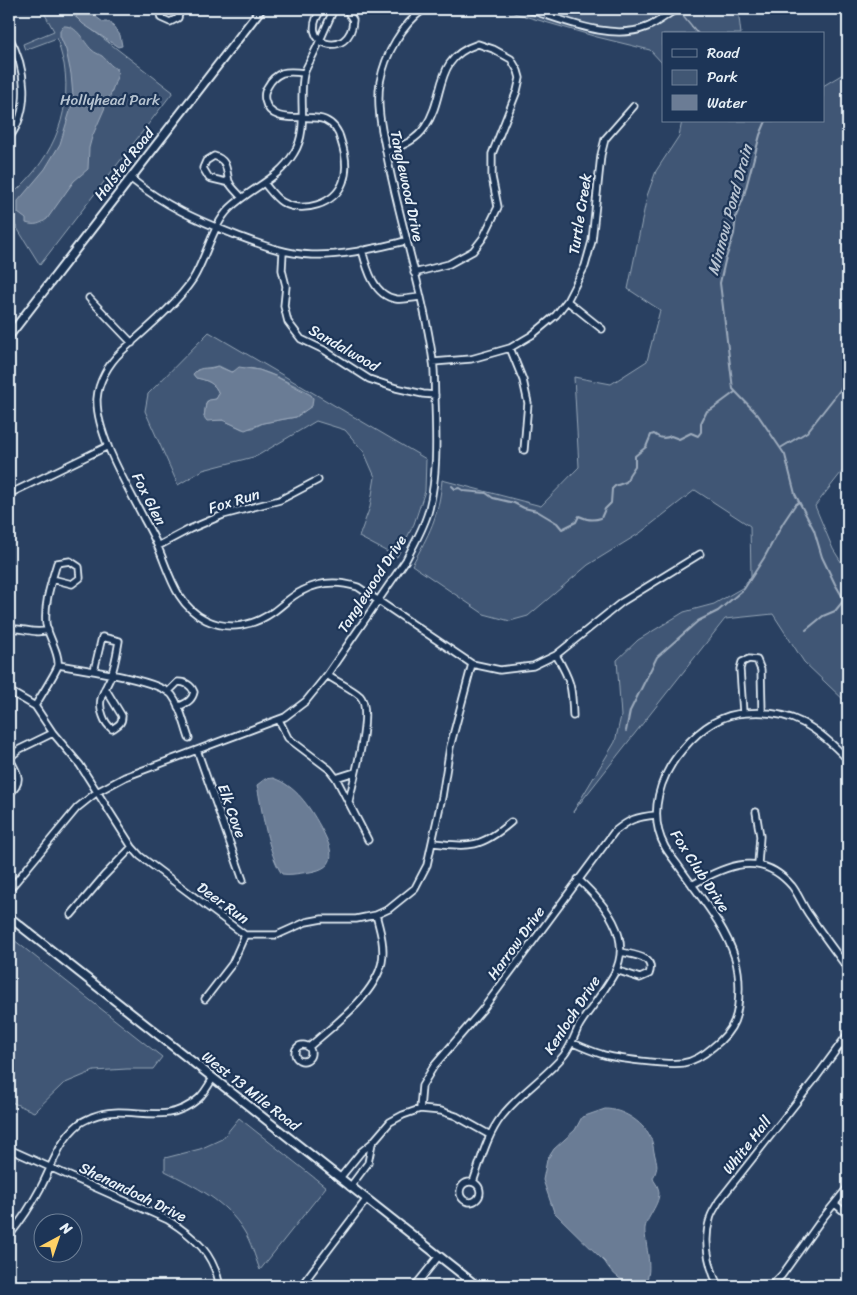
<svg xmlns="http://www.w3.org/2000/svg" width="857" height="1295" viewBox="0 0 857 1295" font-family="Sriracha,sans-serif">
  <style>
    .green { fill: #415774; stroke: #94a4b6; fill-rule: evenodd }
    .water { fill: #6b7c95; stroke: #9dabbd }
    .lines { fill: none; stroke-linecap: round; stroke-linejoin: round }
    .stream { stroke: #9dabbd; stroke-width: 2 }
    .minor-casing { stroke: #e8f1f8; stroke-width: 9 }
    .tertiary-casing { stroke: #e8f1f8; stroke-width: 11 }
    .minor { stroke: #1d3557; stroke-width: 5.5 }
    .tertiary { stroke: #1d3557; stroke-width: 7 }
    .labels { text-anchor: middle; stroke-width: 4.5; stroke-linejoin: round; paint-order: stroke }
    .park-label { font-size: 15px; fill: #b6c3d0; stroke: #1d3557 }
    .street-label { font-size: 15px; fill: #e8f1f8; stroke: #1d3557 }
    .water-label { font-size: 16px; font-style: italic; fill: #b6c2d0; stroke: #1d3557 }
  </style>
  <rect width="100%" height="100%" fill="#294061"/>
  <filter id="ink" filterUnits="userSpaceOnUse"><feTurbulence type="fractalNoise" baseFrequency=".02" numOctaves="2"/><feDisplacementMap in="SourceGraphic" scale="10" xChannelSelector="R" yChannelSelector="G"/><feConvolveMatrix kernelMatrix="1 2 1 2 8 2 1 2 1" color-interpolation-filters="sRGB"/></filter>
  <g filter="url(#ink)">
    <path class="green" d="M42,9H65L173,92L40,265L9,215V197C49,164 73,117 64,64C62,55 59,47 57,38L25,50L23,44L54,31Z
      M500,9H738L741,34H663V64L650,50L597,37Z
      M848,71V464L815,506L833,549L848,573V704L804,662L773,614L725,619L573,812L615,742L621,716L617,660L638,640L684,612L714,604L742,588L751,576L750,526L695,490L640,533L588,565L528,616L510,621L484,614L412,565C429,534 439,517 442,480L541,506L579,467L574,377L611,384L647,361L660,310L628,289L647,196L656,171L679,136L682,121H823V86Z
      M209,332L426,459L425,491L414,524L397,557L359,537L370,507L375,477L364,452L345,430L316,421L257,456L203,470L178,485L145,411L148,394ZM219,366L231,372C236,371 241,368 246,368C264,368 289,383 306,391L310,407L296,417L263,423L253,428L242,429C238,427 225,420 220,420C213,420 211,420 204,417L206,403L207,401L216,399L219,394C215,383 207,380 196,378L193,374L197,370Z
      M9,936L162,1057L153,1069H127L94,1071L63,1084L34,1112L9,1101Z
      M239,1118L326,1187L260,1270C255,1257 251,1242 244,1231C226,1201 195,1186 165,1171V1158L200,1149L222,1139Z"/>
    <path class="water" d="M85,9L103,22H110L120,35L122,46L118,47L83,24L76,17L78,11Z
      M63,26C78,25 83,42 92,50C95,53 99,54 102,56C107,60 110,66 117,69L118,74L110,96L92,137L89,148L88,169L74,181L47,219C40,224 35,226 26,223V219L18,213V201L45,169L60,144L71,108L73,96L71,74L66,50L60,36V30Z
      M217,366L231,372H233L239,367L259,370L275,376L311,395L313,398L312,406L296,417L263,423L245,430L223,420L207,421L204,417L206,403L209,400L216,399L219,394C215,383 207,380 196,378L193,374C202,364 209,371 217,366Z
      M273,778C296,786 309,806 320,826C335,853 339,870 302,873C295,874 289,875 282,874C268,854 262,810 257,785L265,779Z
      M605,1109C622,1109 642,1121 650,1137C653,1142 653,1147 654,1152C657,1164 659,1166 653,1178C654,1182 657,1184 658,1188C663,1201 647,1216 645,1228C643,1241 662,1293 631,1284C619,1280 611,1272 605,1262L554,1212L543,1180L547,1160L554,1149L575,1130L582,1117Z"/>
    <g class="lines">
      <path class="stream" d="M684,17L698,34
        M766,121L760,135L743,199L736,216L734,234L725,261L720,283L733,389L758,415L785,455L795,494L814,530L822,557L835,584L845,601L848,604
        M782,447L807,432L844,385C848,377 845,369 848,359
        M452,486L455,489L459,488L464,491L486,493L493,498L514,503L524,508L537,511L557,523L562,529L576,522L579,516C587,520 593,521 601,518L605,509L611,503L612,489L615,486L626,482L628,479L629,475L635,466V456L646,447L651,435L654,434C660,439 665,439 671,436L679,439L691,433L698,436L701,432V423L707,411L712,409L735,392
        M806,630L823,616L835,611L844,600
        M626,731L630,711L657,657L698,621L718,611L744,589L764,558L783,523L795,505L799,502"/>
      <g class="minor-casing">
        <path id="minor" d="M159,9L161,18L170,22L178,18L180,9
          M322,9C294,45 351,61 353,20L346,9
          M334,9C327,24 321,39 314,53C311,60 306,67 304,74C298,100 309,129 294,153C278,180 252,187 230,208C213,224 206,258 193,279C174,307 146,329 121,352C109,363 98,382 97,399C96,435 128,487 144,519C149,528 154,537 158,547C170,575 176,605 206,620C229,631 253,626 273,612C283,605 291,596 302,591C320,581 339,581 358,587L472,664L500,670L533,666L556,655L622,602L700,554
          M527,9C562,19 610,42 647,27C657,23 667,15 676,9
          M9,37C26,67 31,109 9,138
          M387,152C401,146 416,141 425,127C447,95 432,59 478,44L493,49L511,59L518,71L520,78L517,91L492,154V177L498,207L483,238L473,251L449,264L414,273
          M130,178C165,206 197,220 238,236C262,245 285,254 312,255C344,256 375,248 406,241
          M230,183L209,178L203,168L206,161L214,156C228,160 226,170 229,182C231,187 238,193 242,198
          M264,183C270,190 275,198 282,202C303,214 335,204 343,182C348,169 345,153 341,141C339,132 334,124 325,120C308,112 271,128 265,100C264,95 265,90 268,86C271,80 275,76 282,73C289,71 297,72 304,73
          M362,250C367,269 374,296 396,299C403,300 412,298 420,297
          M283,252L282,270L286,286L284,306L288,322L301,339L324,350L369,379L396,388L423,394L435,395
          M89,298L132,343
          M567,301L602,329
          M510,348L523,380L528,403L524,450
          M433,362L471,359L510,348L532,335L556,315L567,301L585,266L592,241L601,155L605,139L634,106
          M9,494L108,446
          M158,546L190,529L223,515L280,500L318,480
          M9,629C23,627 34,635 48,630
          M556,655C571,681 572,686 573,716
          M58,665C81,669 157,679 172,695C181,707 184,724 189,738
          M94,671L102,637L119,641C117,652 115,665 111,676C105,691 96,699 103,716C105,722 107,725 112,729C118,725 122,724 122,716L105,688
          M327,675C337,682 351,688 360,696C374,710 353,781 349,801
          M9,691L35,706L53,733L80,765L132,847L140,856L245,935H277L306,922L322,919H356L376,915L389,909L415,888L427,865L442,797L450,747L472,664
          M168,692L178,682C186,682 191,685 194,692C192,701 186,703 178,707
          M35,706C39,699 56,672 58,666C60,654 48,636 46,624C44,603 51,583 57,563L70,561L79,567L80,578L72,584L52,579
          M743,713L740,669L742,662L749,659L757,660L761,670L762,712
          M279,720L288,738L329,769L336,778L368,840
          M197,750L243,880
          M9,758L20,749L53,733
          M9,758C18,773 24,782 9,794
          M336,778L355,772
          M756,812L760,836L758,864
          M433,843C471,847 481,848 511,822
          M692,885C726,865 761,850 792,886C799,895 803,907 810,916C822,934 835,951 848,969
          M9,890L77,808L97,792L125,777L285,717L306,701L327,675L406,560C414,544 425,526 429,509C438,474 436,435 435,399C434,386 435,373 433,361C424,295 401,227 388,161C383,135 376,109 380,82C385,54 402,25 424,9
          M71,915L104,876L132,847
          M616,970L640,978L649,974C656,956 633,955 621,952
          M205,999L232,964L245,935
          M573,1043C582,1047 591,1051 601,1054C616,1059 668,1065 683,1063C695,1061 704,1055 713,1047C735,1030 739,1015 739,988C739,978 738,968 735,958C725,925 700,897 680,868C675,861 669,854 665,847C647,814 660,775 683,749C699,730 720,714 746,713C792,709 818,728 848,760
          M295 1053a8 8 0 1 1 16 0a8 8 0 1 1-16 0Z
          M309,1047C334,1025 375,995 382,962C385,946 380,930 376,915
          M420,1109L422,1086L434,1066L483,1009L614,832C630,819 636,817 656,815
          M9,1149L168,1220C196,1238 213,1253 220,1286
          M340,1178L361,1152L372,1143L390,1122L403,1115L420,1109L441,1111L456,1116L490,1135
          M460 1192a10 10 0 1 1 20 0a10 10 0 1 1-20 0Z
          M473,1182C481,1160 487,1135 502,1116C520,1093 546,1077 564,1055C571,1046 574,1037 578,1028C582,1020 588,1013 593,1006C600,995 608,985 614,974C634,937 604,903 578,879
          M350,1187L368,1163L372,1143
          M835,1204L848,1215
          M9,1236C21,1221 31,1206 40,1189C52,1167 59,1140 79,1124C82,1121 88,1119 92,1117C128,1102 163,1129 198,1099C204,1094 209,1085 213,1078
          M301,1286L366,1200
          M415,1286L439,1256
          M718,1286C709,1266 703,1241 710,1219C711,1213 716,1207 719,1201L815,1079L848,1034
          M771,1286L782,1275L822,1219L848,1187"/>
      </g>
      <g class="tertiary-casing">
        <path id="tertiary" d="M9,336L261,9
          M9,917L477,1286"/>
      </g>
      <use href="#minor" class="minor"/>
      <use href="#tertiary" class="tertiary"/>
    </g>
  </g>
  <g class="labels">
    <g class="park-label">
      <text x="110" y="105">Hollyhead Park</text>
    </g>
    <g class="street-label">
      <text transform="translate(124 164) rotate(-52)" y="5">Halsted Road</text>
      <text transform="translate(407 186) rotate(78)" y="5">Tanglewood Drive</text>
      <text transform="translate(580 214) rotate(-81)" y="5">Turtle Creek</text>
      <text transform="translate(344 348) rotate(30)" y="5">Sandalwood</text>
      <text transform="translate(149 499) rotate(63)" y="5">Fox Glen</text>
      <text transform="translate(234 501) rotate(-17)" y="5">Fox Run</text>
      <text transform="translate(372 584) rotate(-57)" y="5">Tanglewood Drive</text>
      <text transform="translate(232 811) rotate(70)" y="5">Elk Cove</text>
      <text transform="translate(700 871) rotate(57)" y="5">Fox Club Drive</text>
      <text transform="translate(223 903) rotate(36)" y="5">Deer Run</text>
      <text transform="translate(516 943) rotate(-54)" y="5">Harrow Drive</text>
      <text transform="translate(572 1015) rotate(-57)" y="5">Kenloch Drive</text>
      <text transform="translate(251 1091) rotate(38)" y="5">West 13 Mile Road</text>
      <text transform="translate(747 1145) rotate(-52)" y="5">White Hall</text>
      <text transform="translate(133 1192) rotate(26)" y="5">Shenandoah Drive</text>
    </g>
    <g class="water-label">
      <text transform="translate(729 210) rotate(-75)" y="6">Minnow Pond Drain</text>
    </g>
  </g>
  <rect width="857" height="1295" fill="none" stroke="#1d3557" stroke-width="30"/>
  <rect x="15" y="15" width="827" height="1265" fill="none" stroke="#e8f1f8" stroke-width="2" filter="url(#ink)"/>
  <rect x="662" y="32" width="162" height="90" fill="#1d3557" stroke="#6e8097"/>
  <rect x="672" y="49" width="25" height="8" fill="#1d3557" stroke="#6e8097"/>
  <text x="707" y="58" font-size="15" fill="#e8f1f8">Road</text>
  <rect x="672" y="70" width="25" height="15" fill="#415774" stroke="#6e8097"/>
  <text x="707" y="82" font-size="15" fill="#e8f1f8">Park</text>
  <rect x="672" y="95" width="25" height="15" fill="#6b7c95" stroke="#6e8097"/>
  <text x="707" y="108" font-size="15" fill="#e8f1f8">Water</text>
  <g transform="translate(58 1238) rotate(40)"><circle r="24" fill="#1d3557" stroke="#6e8097"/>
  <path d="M0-4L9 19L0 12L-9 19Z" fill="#ffd166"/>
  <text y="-8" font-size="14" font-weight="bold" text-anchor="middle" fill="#e8f1f8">N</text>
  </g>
</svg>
